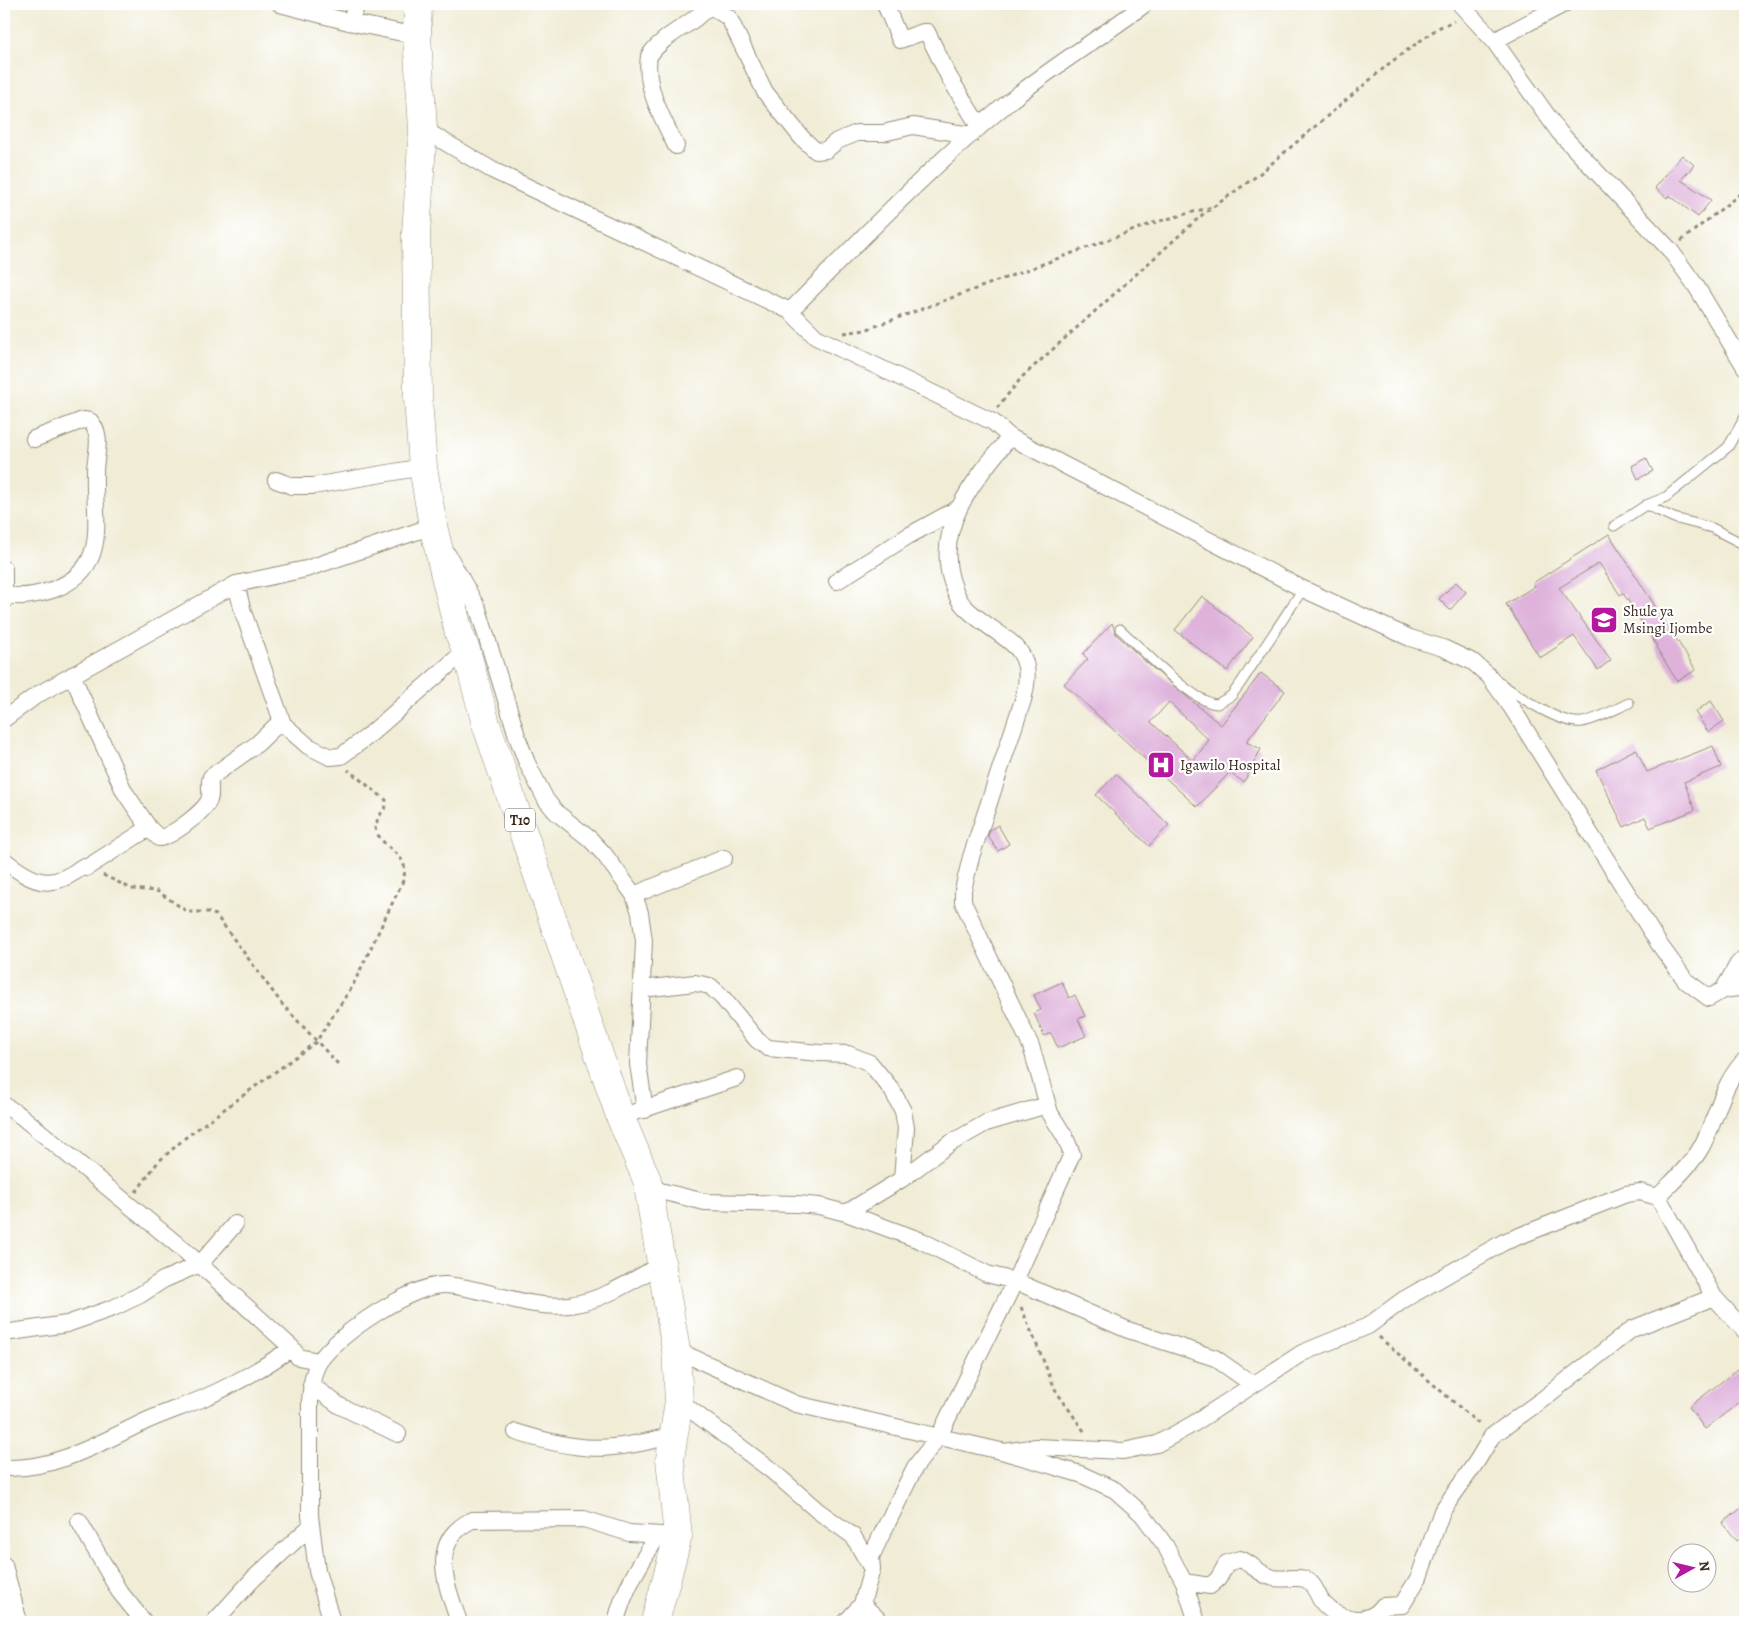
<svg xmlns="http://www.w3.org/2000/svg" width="1749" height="1626" viewBox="0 0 1749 1626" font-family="Alegreya,serif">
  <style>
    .building { fill: #deb2db; fill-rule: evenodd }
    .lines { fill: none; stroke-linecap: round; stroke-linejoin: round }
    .lane-casing { stroke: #968b7a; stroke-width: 11 }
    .street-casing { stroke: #968b7a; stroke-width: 18 }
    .highway-casing { stroke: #968b7a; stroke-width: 29 }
    .path { stroke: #968b7a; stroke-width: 3; stroke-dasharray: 4 4; stroke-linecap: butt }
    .lane { stroke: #fff; stroke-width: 9 }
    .street { stroke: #fff; stroke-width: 16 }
    .highway { stroke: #fff; stroke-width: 28 }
    .labels { text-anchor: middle; stroke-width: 4.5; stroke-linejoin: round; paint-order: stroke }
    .shield { fill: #fff; stroke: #766a62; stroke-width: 1 }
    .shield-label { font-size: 14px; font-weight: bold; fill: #3b2a1e }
    .poi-label { font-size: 15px; fill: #3b2a1e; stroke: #fff; text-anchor: start }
  </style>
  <rect width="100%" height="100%" fill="#fff"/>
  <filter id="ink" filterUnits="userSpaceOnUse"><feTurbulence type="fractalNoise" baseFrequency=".02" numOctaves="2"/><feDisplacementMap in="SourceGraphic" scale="10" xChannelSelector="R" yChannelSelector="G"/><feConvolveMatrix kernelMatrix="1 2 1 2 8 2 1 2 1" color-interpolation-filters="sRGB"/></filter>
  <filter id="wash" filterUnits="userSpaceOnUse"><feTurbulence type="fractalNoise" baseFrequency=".0096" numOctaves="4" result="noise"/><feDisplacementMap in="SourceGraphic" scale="20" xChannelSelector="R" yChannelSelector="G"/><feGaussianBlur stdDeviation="1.12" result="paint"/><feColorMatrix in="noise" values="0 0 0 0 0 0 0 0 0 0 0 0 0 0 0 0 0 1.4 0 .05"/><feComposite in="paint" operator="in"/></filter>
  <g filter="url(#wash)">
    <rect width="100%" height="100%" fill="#f0ecd6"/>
    <g id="blocks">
      <path class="building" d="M1682,155L1694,165L1681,180L1711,200L1698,217L1669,195L1667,198L1655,188Z
        M1646,458L1653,471L1638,479L1632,466Z
        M1609,534L1696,670L1677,681L1656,647L1657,646L1623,593L1620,595L1599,563L1559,588L1611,660L1598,670L1574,636L1540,658L1506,604L1535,586L1533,583Z
        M1456,582L1466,592L1450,610L1439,599Z
        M1202,596L1253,637L1227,671L1175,630Z
        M1112,623L1116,634L1148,664L1221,725L1261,673L1285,691L1246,742L1261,749L1244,782L1229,773L1197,807L1064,684L1088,659L1083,654ZM1169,702L1209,740L1193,761L1151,722Z
        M1711,701L1724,721L1708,732L1695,712Z
        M1713,746L1721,767L1684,782L1695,810L1650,828L1645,817L1624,827L1596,770L1636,749L1647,772Z
        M1116,774L1169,825L1149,846L1096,795Z
        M998,825L1009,844L998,851L988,836L990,830Z
        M1062,982L1069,998L1075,995L1085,1016L1078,1019L1086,1036L1058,1048L1051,1033L1044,1036L1034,1013L1041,1010L1034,995Z
        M1738,1369L1745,1378V1398L1705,1429L1689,1407Z
        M1745,1505V1535L1737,1541L1723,1523Z"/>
    </g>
  </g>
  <g filter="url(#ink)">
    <use href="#blocks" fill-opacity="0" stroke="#968b7a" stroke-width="1"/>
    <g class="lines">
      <g class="lane-casing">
        <path id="lane" d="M1646,505L1674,518L1712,528L1745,545
          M1614,526L1646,505L1666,497L1728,447L1745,417
          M1120,629C1139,646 1193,703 1217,704L1231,696L1240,684L1303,589
          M1500,683C1519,696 1560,725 1582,722C1597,720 1615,709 1629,703"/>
      </g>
      <g class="street-casing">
        <path id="street" d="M280,4L349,22L417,36
          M885,4L900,40L923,32H927L949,77L974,118L985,122
          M1460,4L1494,41L1559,132L1670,250L1696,286L1745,367
          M709,5L729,18L765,92L802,138L816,151L826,150L837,141L857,133H883L913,126L971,135
          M349,22L358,4
          M1494,41L1564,4
          M423,129L492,170L790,311L816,337L993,422L1010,437L1303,589L1410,638L1443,648L1473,662L1489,676L1512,708L1659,944L1686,981L1709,998L1723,990L1738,964L1745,957
          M676,146C663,119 644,87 649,56C664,33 693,26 710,4
          M790,311C859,241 928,169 1004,106C1048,69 1099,39 1145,4
          M276,480L292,486H313L423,467
          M448,555L478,609L518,739L527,763L546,800L557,813L590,839L604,854L634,895L640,913L644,941L638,1064L645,1110
          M4,569V601
          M837,581L908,536L959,508
          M236,584L243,612L283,724L308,746L330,757L341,756L367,737L466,650
          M4,594C20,599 37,595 52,590C112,568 93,520 95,472C95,454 104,436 90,421L83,420L34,439
          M72,675L124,791L149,828L159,838C170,838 205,811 209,800C212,793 208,784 211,777L257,744L281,721
          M4,719L37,695L236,584L306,569L433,526L437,533
          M4,860C32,882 50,892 82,867L86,868L149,828
          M634,895L724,858
          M642,989L695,983L710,986L722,997L757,1040L768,1048L819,1053L848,1054L870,1063L892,1090L903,1111L906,1128L902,1179
          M1723,990L1745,987
          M4,1105L21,1116L185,1251L292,1348L298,1357L319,1361
          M635,1112L737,1078
          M647,1180L660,1191L705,1202L797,1204L819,1206L846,1213L922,1241L987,1274L1015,1281L1128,1330L1215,1358L1252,1384
          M1658,1197C1671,1183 1688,1168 1699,1151C1717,1122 1720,1085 1745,1060
          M846,1213L902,1179L949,1144L986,1123L1047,1105
          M4,1333L67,1324L113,1308L140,1295L163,1280L200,1264L235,1224
          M676,1350L796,1404L1005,1452L1080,1474L1115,1490L1142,1514L1165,1545L1184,1582L1197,1622
          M311,1385L340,1406L398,1434
          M679,1401L771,1470L818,1511L853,1536L872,1569
          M516,1432C579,1452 609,1453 673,1435
          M1005,1452L1036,1447L1123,1451L1157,1444L1193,1424L1302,1353L1368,1326L1403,1300L1504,1242L1626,1194L1640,1192L1658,1197L1714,1297L1745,1331
          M4,1468C56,1470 101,1442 146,1421C164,1413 182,1407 199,1400C232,1386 263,1368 292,1348
          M79,1521L119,1591L144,1622
          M4,1565L19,1622
          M1184,1582L1210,1586L1218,1579L1227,1563L1240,1559C1253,1564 1259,1575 1274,1578C1283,1580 1295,1576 1305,1579C1315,1583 1317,1596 1323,1603C1339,1621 1369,1626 1383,1606L1402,1605L1419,1577L1442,1511L1477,1461L1492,1436L1543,1399L1632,1329L1714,1297
          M862,1604L881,1622
          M214,1622L253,1579L311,1526
          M332,1622L317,1571L310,1516V1402C311,1389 312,1374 319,1362C336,1335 414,1283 446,1285C487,1288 527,1310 569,1305C603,1301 633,1280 662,1264
          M459,1622C447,1586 427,1542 472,1520L584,1519L629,1533L678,1536
          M616,1622C623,1591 640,1564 657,1537
          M846,1622L862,1604L872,1569L871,1557L879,1540L915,1467L939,1436L1015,1281L1072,1154L1065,1137L1050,1113L1031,1046L963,902V890L971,857L1023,700C1027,684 1030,667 1020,652C1011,638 978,622 964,606C957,599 954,588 951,579C935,524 977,477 1010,437"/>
      </g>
      <g class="highway-casing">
        <path id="highway" d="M418,4L417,36L423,129L416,234L418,399L423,467L433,526L459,633L466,650L486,724L620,1116L647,1180L676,1350L679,1401L670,1459L678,1536L655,1622"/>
      </g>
      <path class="path" d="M1681,241L1745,190
        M844,333L865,330L1156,222L1212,207
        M997,408L1022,377L1202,215L1258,175L1391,62L1438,28L1454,21
        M103,875L132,889L157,891L188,912H208L216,915L282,1004L338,1064
        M136,1192L158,1162L185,1138L316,1042L353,985L402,883C414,852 382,852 375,828L378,818L386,806V800L348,770
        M1021,1307L1056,1391L1086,1434
        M1379,1337L1480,1425"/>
      <use href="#lane" class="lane"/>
      <use href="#street" class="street"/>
      <use href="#highway" class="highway"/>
    </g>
  </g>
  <defs>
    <g id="school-square" transform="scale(1.4375)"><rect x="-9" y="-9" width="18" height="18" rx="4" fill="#b5179e" stroke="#fff"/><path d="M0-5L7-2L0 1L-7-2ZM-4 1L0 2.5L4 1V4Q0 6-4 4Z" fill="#fff"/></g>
    <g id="hospital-square" transform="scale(1.4375)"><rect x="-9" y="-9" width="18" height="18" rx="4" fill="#b5179e" stroke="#fff"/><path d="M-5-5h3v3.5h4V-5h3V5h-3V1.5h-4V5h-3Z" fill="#fff"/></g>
  </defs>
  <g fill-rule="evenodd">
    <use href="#school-square" x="1604" y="620"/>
    <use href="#hospital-square" x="1161" y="765"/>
  </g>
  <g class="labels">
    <rect class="shield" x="505" y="808.5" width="30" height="23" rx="4"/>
    <g class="shield-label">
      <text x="520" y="825">T10</text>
    </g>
    <g class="poi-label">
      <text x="1623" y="616">Shule ya<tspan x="1623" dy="17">Msingi Ijombe</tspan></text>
      <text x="1180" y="770">Igawilo Hospital</text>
    </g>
  </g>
  <rect width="1749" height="1626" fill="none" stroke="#fff" stroke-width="20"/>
  <g transform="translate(1692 1568) rotate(82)"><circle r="24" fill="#ffffff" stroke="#b1aaa5"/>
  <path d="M0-4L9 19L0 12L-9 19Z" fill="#b5179e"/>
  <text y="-8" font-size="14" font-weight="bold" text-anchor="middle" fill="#3b2a1e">N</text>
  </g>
</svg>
